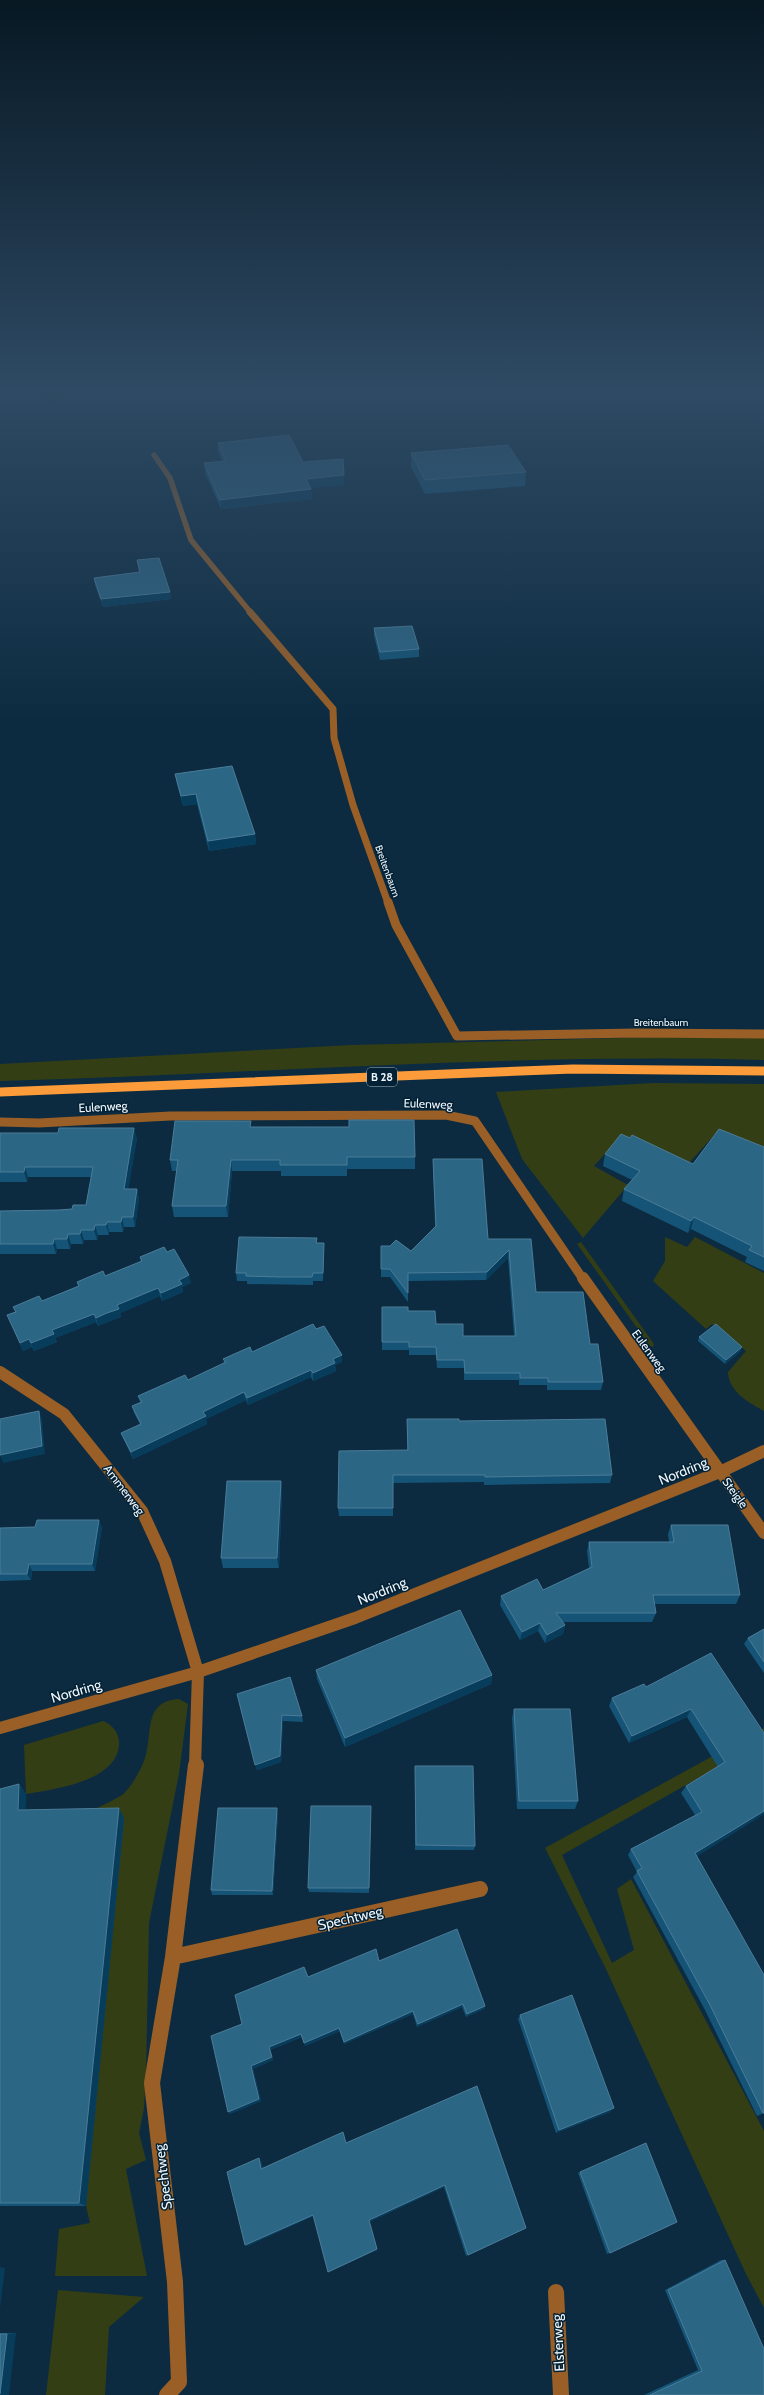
<svg xmlns="http://www.w3.org/2000/svg" width="764" height="2395" viewBox="0 0 764 2395" font-family="Cabin,sans-serif">
  <style>
    .green { fill: #343e15 }
    .lines { fill: none; stroke-linecap: round; stroke-linejoin: round }
    .minor-far4 { stroke: #995f26; stroke-width: 5.5 }
    .minor-far3 { stroke: #995f26; stroke-width: 7 }
    .minor-far2 { stroke: #995f26; stroke-width: 9 }
    .minor-far1 { stroke: #995f26; stroke-width: 12 }
    .minor { stroke: #995f26; stroke-width: 16 }
    .primary { stroke: #fb9b39; stroke-width: 9 }
    .wall { fill: #155477 }
    .shaded-wall { fill: #073c5b }
    .building { fill: #2c6685; stroke: #4b7c98 }
    .labels { text-anchor: middle; stroke-width: 3; stroke-linejoin: round; paint-order: stroke }
    .far-street-label { font-size: 10px; fill: #f0f6fb; stroke: #022135 }
    .shield { fill: #022135; stroke: #a9b6c0; stroke-width: 1 }
    .shield-label { font-size: 11px; font-weight: bold; fill: #f0f6fb }
    .street-label { font-size: 12px; fill: #f0f6fb; stroke: #022135 }
    .near-street-label { font-size: 14px; fill: #f0f6fb; stroke: #022135 }
  </style>
  <rect width="100%" height="100%" fill="#0c2b40"/>
  <path class="green" d="M35,388H55L60,403L38,392Z
    M659,1037L764,1038V1060C509,1053 254,1074 0,1081V1064L352,1045Z
    M654,1083L764,1084V1153L717,1132L688,1164L620,1137L594,1166L628,1185L583,1238L522,1159L496,1092Z
    M665,1237L687,1247L695,1237L764,1273V1411C748,1402 729,1392 728,1372L746,1351L712,1324L706,1329L653,1281L665,1261Z
    M581,1242L654,1344L653,1347L650,1346L577,1244Z
    M179,1699L188,1704L179,1774L149,1923L146,2075L144,2108L139,2133L146,2160L126,2169L147,2276H55L59,2229L90,2223L86,2206L124,1818H93L97,1808C105,1804 114,1800 122,1795C130,1789 140,1771 144,1761C154,1737 141,1701 179,1699Z
    M103,1721C111,1724 118,1731 119,1741C121,1781 55,1789 26,1794L24,1745Z
    M764,1728V1741L562,1855L612,1963L634,1950L617,1889L631,1879L764,2131V2308L746,2274L605,1967L545,1848Z
    M58,2290L144,2297L109,2327L105,2395H46Z"/>
  <g class="lines">
    <path class="minor-far4" d="M154,455L170,478L191,540L251,613"/>
    <path class="minor-far3" d="M250,612L333,709L334,738L353,805L388,903"/>
    <path class="minor-far2" d="M388,902L396,925L457,1036L637,1033L764,1034
      M0,1122L39,1123L170,1116L446,1115L475,1121L583,1279"/>
    <path class="minor-far1" d="M583,1278L764,1533
      M0,1372L64,1414L142,1511L165,1561L198,1672L195,1766
      M0,1728L198,1672L355,1618L720,1472L764,1451"/>
    <path class="minor" d="M173,1957L480,1889
      M556,2292L561,2395
      M167,2395L179,2382L175,2282L152,2083L173,1957L196,1765"/>
    <path class="primary" d="M0,1092L573,1069L764,1071"/>
  </g>
  <path class="wall" d="M218,443L303,462L344,475V485L311,488L312,499L221,509L205,473L204,463L223,462L218,452Z
    M411,453L526,472L525,486L425,494L411,467Z
    M137,560L170,592L171,599L103,607L95,585L94,578L139,572Z
    M374,628L419,649V657L380,660L374,636Z
    M175,774L255,834L256,844L209,851L197,804L183,806L177,784Z
    M251,1127L415,1157V1169H347V1176H281V1171H232L228,1217H174L172,1206L177,1171H172L170,1160Z
    M0,1133L137,1138L128,1189H137L139,1199L135,1227H124L123,1232H109V1235H98L97,1240H84L83,1244H71L70,1249H57L56,1254H0V1211L59,1210L72,1209L86,1205L91,1177H28L27,1182H0Z
    M630,1138L693,1164L764,1147V1271L745,1262L747,1257L691,1229L688,1233L622,1201L624,1189L632,1180L603,1166L605,1154Z
    M433,1159L488,1239H531L536,1292L590,1344L603,1382L601,1390H547V1385H519V1380H464V1368H437L436,1355H409V1350H382V1307L408,1311L436,1324L463,1336H514L508,1258L486,1280L408,1281V1302L390,1277H381V1246L411,1251L435,1227L433,1168Z
    M317,1238V1243H324V1252L323,1281H313V1285L247,1284V1281H237L236,1273Z
    M167,1252L191,1283L182,1287L183,1292L162,1301L160,1296L120,1313L121,1317L110,1321L98,1326L96,1322L55,1338L57,1342L34,1351L32,1347L23,1351L7,1315L78,1286L77,1282L105,1276L141,1262L140,1257Z
    M316,1329L342,1362L335,1365L336,1371L313,1381L311,1377L248,1405L246,1400L206,1419L207,1424L133,1459L124,1440L121,1433L140,1424L134,1413L132,1406L140,1402L138,1396L188,1380L224,1363L223,1359L252,1352Z
    M699,1337L741,1351L725,1364L698,1341Z
    M407,1419L459,1421L612,1475L610,1483L484,1485V1482L393,1483V1516H339L338,1508L407,1450Z
    M281,1481L282,1492L279,1568H223L221,1558Z
    M671,1525L740,1595L736,1604H654L656,1613L652,1622H562L565,1625L563,1634L545,1643L538,1631L520,1640L500,1605L501,1596L543,1590L589,1568L587,1551L589,1542H669L668,1534Z
    M102,1527L95,1571H32L31,1580L0,1581V1528Z
    M764,1629V1673L744,1644L748,1638Z
    M316,1670L492,1675L491,1684L345,1747L317,1679Z
    M646,1687L764,1733V1814L697,1856L764,2113L757,2116L705,2010L633,1877L637,1872L628,1855L631,1849L695,1815L681,1793L686,1786L718,1767L687,1717L629,1743L609,1706L612,1698Z
    M237,1694L302,1716L303,1722L283,1721L281,1762L257,1770Z
    M514,1709L578,1801L575,1809H517L512,1718Z
    M415,1766L475,1846L474,1850H415Z
    M19,1784L26,1794L25,1810L124,1818L86,2206H0V1789Z
    M371,1806L369,1893L309,1892L308,1888Z
    M277,1808L278,1814L273,1895H212L211,1890Z
    M379,1961L485,2006L484,2009L466,2017L462,2007L417,2027L413,2014L344,2044L340,2031L305,2046L302,2037L270,2050L273,2060L253,2069L261,2101L230,2114L242,2024L308,1977Z
    M520,2015L610,2112L556,2133L518,2019Z
    M477,2086L526,2228L466,2256L444,2187L369,2222L377,2250L329,2272H328L313,2216L247,2246L261,2161L263,2168L346,2143Z
    M580,2172L610,2253L607,2254L578,2173Z
    M721,2260H725L764,2395H644L698,2370L665,2290Z
    M0,2333H16L0,2395Z"/>
  <path class="shaded-wall" d="M344,475V485L306,489V479Z
    M311,489L312,499L221,509L220,500Z
    M170,592L171,599L103,607L101,599Z
    M196,794L197,804L183,806L181,796Z
    M255,834L256,844L209,851L208,841Z
    M134,1128L137,1138L127,1199L124,1189Z
    M231,1160L232,1171L228,1217L226,1206Z
    M25,1167L28,1177L27,1182L24,1172Z
    M137,1189L139,1199L135,1227L133,1217Z
    M122,1217L124,1227L123,1232L121,1222Z
    M694,1217L691,1229L688,1233L691,1221Z
    M107,1222L109,1232V1235L106,1225Z
    M95,1225L98,1235L97,1240L94,1230Z
    M81,1230L84,1240L83,1244L80,1234Z
    M68,1234L71,1244L70,1249L67,1239Z
    M54,1239L57,1249L56,1254L53,1244Z
    M509,1250L508,1258L486,1280L487,1272Z
    M189,1275L191,1283L182,1287L183,1292L162,1301L161,1293L179,1280Z
    M158,1288L160,1296L120,1313L121,1317L98,1326L96,1318L117,1305Z
    M94,1314L96,1322L55,1338L57,1342L34,1351L31,1343L52,1330Z
    M29,1339L32,1347L23,1351L20,1343Z
    M742,1347L741,1351L725,1364L726,1360Z
    M342,1355V1362L335,1365L336,1371L313,1381V1373L333,1359Z
    M311,1370V1377L248,1405L247,1398Z
    M244,1392L246,1400L206,1419L207,1424L133,1459L131,1452L203,1412Z
    M39,1411L42,1419L45,1454L3,1463L0,1455Z
    M281,1481L282,1492L279,1568L277,1558Z
    M99,1520L102,1527L95,1571L92,1564Z
    M29,1564L32,1571L31,1580L27,1574Z
    M540,1623L538,1631L520,1640L522,1632Z
    M565,1625L563,1634L545,1643L547,1635Z
    M492,1675L491,1684L345,1747V1738Z
    M691,1709L687,1717L629,1743L632,1736Z
    M282,1715L283,1721L281,1762L257,1770L255,1765Z
    M19,1784L26,1794L25,1819L18,1810Z
    M119,1808L124,1818L86,2206L79,2203Z
    M277,1808L278,1814L273,1895L272,1891Z
    M764,1811V1814L691,1860L695,1853Z
    M463,2004L462,2007L417,2027L418,2024Z
    M485,2006L484,2009L466,2017L467,2014Z
    M413,2011V2014L344,2044V2042Z
    M339,2028L340,2031L305,2046L304,2043Z
    M301,2034L302,2037L270,2050L273,2060L253,2069L261,2101L230,2114L228,2112L251,2066L269,2047Z
    M614,2108L610,2112L556,2133L559,2130Z
    M259,2158L261,2161L264,2171L261,2169Z
    M445,2185L444,2187L369,2222V2220Z
    M313,2215L314,2216L247,2246L245,2245Z
    M377,2249V2250L329,2272H328Z
    M0,2267L5,2268L0,2308Z
    M16,2333L9,2395H0L7,2334Z"/>
  <path class="building" d="M289,435L303,462L343,459L344,475L306,479L311,489L220,500L204,463L226,461L218,443Z
    M508,445L526,472L425,480L411,453Z
    M159,558L170,592L101,599L94,578L140,572L137,560Z
    M412,626L419,649L380,652L374,628Z
    M232,766L255,834L208,841L196,794L181,796L175,774Z
    M349,1120H414L415,1157H347V1165H280V1160H231L226,1206H172L178,1160H170L175,1121H251L250,1127H349Z
    M59,1128H134L124,1189H137L133,1217H122L121,1222H107L106,1225H95L94,1230H81L80,1234H68L67,1239H54L53,1244H0V1211L59,1210L72,1209L73,1205H86L93,1167H25L24,1172H0V1133H58Z
    M719,1129L764,1147V1257L749,1250L752,1246L694,1217L691,1221L624,1189L640,1171L605,1154L621,1134L630,1138L632,1135L693,1164Z
    M433,1159H482L488,1239H531L536,1292H583L590,1344H598L603,1382H548V1378H520V1373H465L464,1360H437L436,1347H409V1342H382V1307H408V1311H435L436,1324H463V1336H516L509,1250L487,1272L408,1273V1293L390,1269H381V1246H390L396,1240L411,1251L436,1226Z
    M239,1237L317,1238L316,1243H324L323,1273H313L312,1277H280L246,1276V1273H236Z
    M164,1247L167,1252L174,1249L189,1275L179,1280L182,1284L161,1293L158,1288L117,1305L119,1309L107,1313L96,1318L94,1314L52,1330L54,1334L31,1343L29,1339L20,1343L7,1315L16,1312L13,1307L39,1296L42,1301L79,1286L77,1282L103,1271L105,1276L142,1261L140,1257Z
    M313,1324L316,1329L324,1326L342,1355L333,1359L335,1363L313,1373L311,1370L247,1398L244,1392L203,1412L206,1416L131,1452L121,1433L141,1424L132,1406L142,1402L138,1396L185,1375L188,1380L226,1362L223,1359L250,1347L252,1352Z
    M716,1324L742,1347L726,1360L699,1337Z
    M39,1411L42,1446L0,1455V1419Z
    M407,1419H459V1421L605,1419L612,1475L485,1477V1475H393V1508H338L339,1451L408,1450Z
    M227,1481H281L277,1558H221Z
    M37,1520H99L92,1564H29L27,1574H0V1528L35,1527Z
    M671,1525H728L740,1595H653L656,1613H556L565,1625L547,1635L540,1623L522,1632L501,1596L537,1579L543,1590L592,1567L589,1542H674Z
    M460,1610L492,1675L345,1738L316,1670Z
    M764,1629V1662L748,1638Z
    M711,1653L764,1733V1811L695,1853L764,1975V2113H763L710,2005L637,1871L642,1868L631,1849L702,1812L686,1786L725,1762L691,1709L632,1736L612,1698L644,1684L646,1687Z
    M290,1677L302,1716L282,1715L280,1756L255,1765L237,1694Z
    M514,1709H570L578,1801H519Z
    M415,1766H473L475,1846L416,1845Z
    M19,1784L18,1810L119,1808L79,2203H0V1789Z
    M311,1806H371L369,1888H308Z
    M218,1808H277L272,1891L211,1890Z
    M457,1929L485,2006L467,2014L463,2004L418,2024L413,2011L344,2042L339,2028L304,2043L301,2034L269,2047L272,2057L251,2066L259,2099L228,2112L211,2036L242,2024L235,1995L304,1967L308,1977L376,1949L379,1961Z
    M572,1995L614,2108L559,2130L520,2015Z
    M477,2086L526,2228L468,2255L445,2185L369,2220L377,2249L328,2272L313,2215L245,2245L227,2172L259,2158L261,2169L343,2132L346,2143Z
    M646,2143L677,2222L610,2253L580,2172Z
    M725,2260L764,2349V2395H650L702,2371L668,2290Z
    M0,2334H7L0,2394Z"/>
  <linearGradient id="sky" x2="0" y2="1"><stop stop-color="#071823"/><stop offset="0.54" stop-color="#2e4a64"/><stop offset="1" stop-color="#2e4a64" stop-opacity="0"/></linearGradient>
  <rect width="764" height="723" fill="url(#sky)"/>
  <g class="labels">
    <g class="far-street-label">
      <text transform="translate(388 871) rotate(70)" y="4">Breitenbaum</text>
      <text x="661" y="1026">Breitenbaum</text>
    </g>
    <rect class="shield" x="367" y="1068" width="30" height="18" rx="3"/>
    <g class="shield-label">
      <text x="382" y="1081">B 28</text>
    </g>
    <g class="street-label">
      <text transform="translate(428 1104) rotate(2)" y="4">Eulenweg</text>
      <text transform="translate(103 1107) rotate(-3)" y="4">Eulenweg</text>
      <text transform="translate(649 1351) rotate(54)" y="4">Eulenweg</text>
      <text transform="translate(124 1490) rotate(53)" y="4">Ammerweg</text>
      <text transform="translate(735 1493) rotate(54)" y="4">Steigle</text>
    </g>
    <g class="near-street-label">
      <text transform="translate(683 1471) rotate(-22)" y="5">Nordring</text>
      <text transform="translate(382 1591) rotate(-22)" y="5">Nordring</text>
      <text transform="translate(76 1691) rotate(-16)" y="5">Nordring</text>
      <text transform="translate(350 1918) rotate(-13)" y="5">Spechtweg</text>
      <text transform="translate(163 2177) rotate(-97)" y="5">Spechtweg</text>
      <text transform="translate(558 2343) rotate(-93)" y="5">Elsterweg</text>
    </g>
  </g>
</svg>
